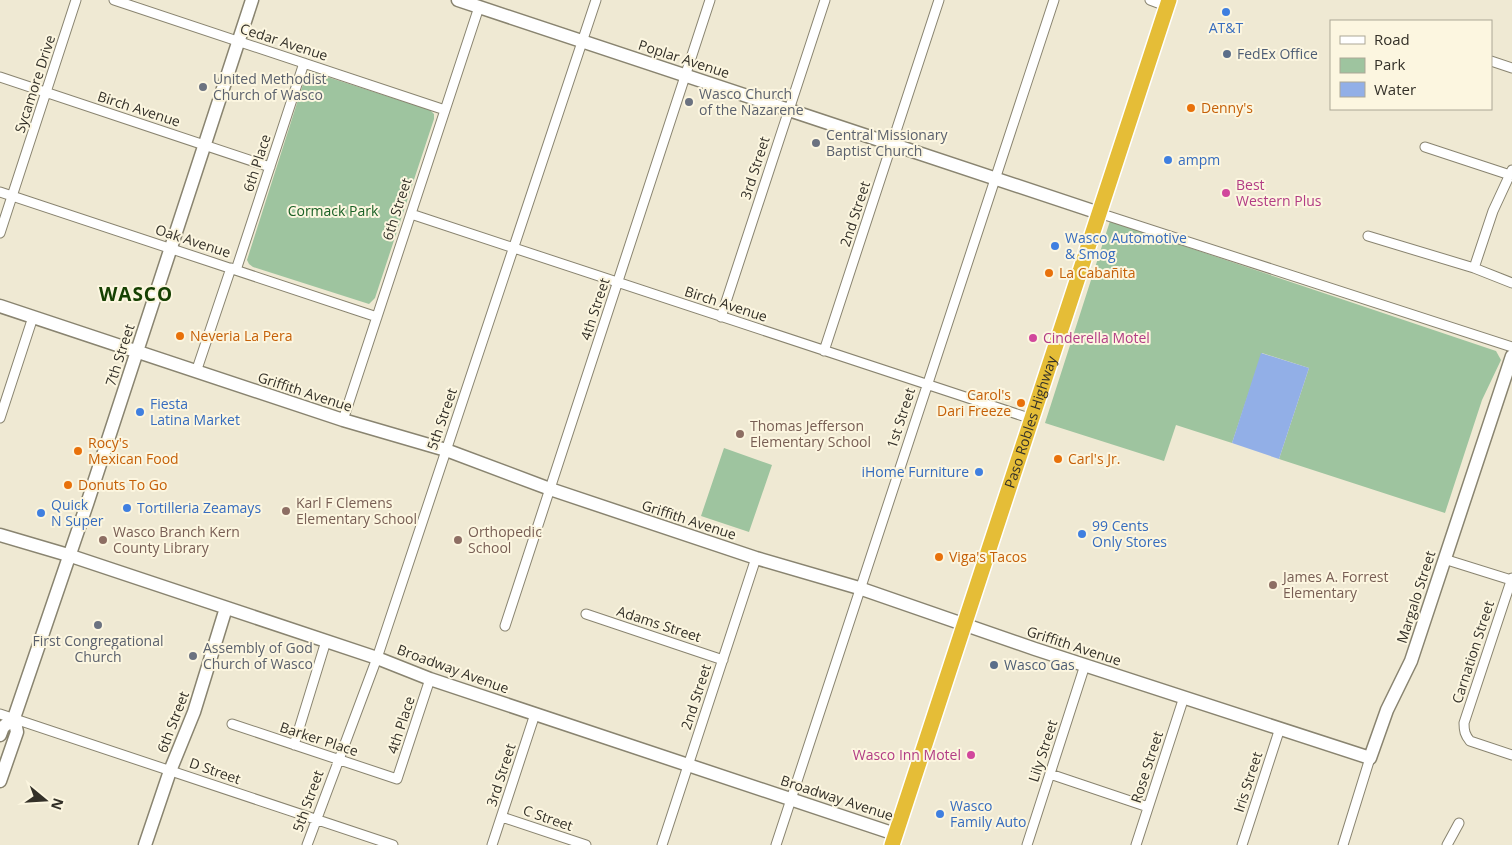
<svg xmlns="http://www.w3.org/2000/svg" width="1512" height="845" viewBox="0 0 1512 845" font-family="'Open Sans',sans-serif">
  <style>
    .green { fill: #9ec49f }
    .water { fill: #92afe7 }
    .lines { fill: none; stroke-linecap: round; stroke-linejoin: round }
    .street-casing { stroke: #898470; stroke-width: 11 }
    .secondary-casing { stroke: #898470; stroke-width: 15 }
    .highway-casing { stroke: #fff; stroke-width: 18 }
    .street { stroke: #fff; stroke-width: 9 }
    .secondary { stroke: #fff; stroke-width: 12 }
    .highway { stroke: #e5bd37; stroke-width: 15 }
    .shop-dot { fill: #3f7fe0; stroke: #fcf6e0; stroke-width: 2 }
    .service-dot { fill: #5c6f8a; stroke: #fcf6e0; stroke-width: 2 }
    .worship-dot { fill: #6b7280; stroke: #fcf6e0; stroke-width: 2 }
    .food-dot { fill: #e8710a; stroke: #fcf6e0; stroke-width: 2 }
    .hotel-dot { fill: #d1479c; stroke: #fcf6e0; stroke-width: 2 }
    .education-dot { fill: #8d6e63; stroke: #fcf6e0; stroke-width: 2 }
    .labels { text-anchor: middle; stroke-width: 4; stroke-linejoin: round; paint-order: stroke }
    .shop-label { font-size: 14px; fill: #366cbe; stroke: #fcf6e0; text-anchor: start }
    .street-label { font-size: 14px; fill: #333028; stroke: #fcf6e0 }
    .service-label { font-size: 14px; fill: #4e5e75; stroke: #fcf6e0; text-anchor: start }
    .worship-label { font-size: 14px; fill: #5b616d; stroke: #fcf6e0; text-anchor: start }
    .food-label { font-size: 14px; fill: #c56008; stroke: #fcf6e0; text-anchor: start }
    .hotel-label { font-size: 14px; fill: #b23c85; stroke: #fcf6e0; text-anchor: start }
    .park-label { font-size: 14px; fill: #1a6125; stroke: #fcf6e0 }
    .education-label { font-size: 14px; fill: #785e54; stroke: #fcf6e0; text-anchor: start }
    .district-label { font-size: 19px; font-weight: bold; letter-spacing: 1px; fill: #164103; stroke: #fcf6e0 }
  </style>
  <rect width="100%" height="100%" fill="#efe9d3"/>
  <path class="green" d="M312,72L430,110L434,114V119L375,298L369,304L253,267L249,264L247,260L305,78L308,73Z
    M1110,221L1496,351L1501,360L1482,400L1445,513L1279,459L1309,368L1262,353L1232,443L1176,425L1164,461L1045,423Z
    M724,448L772,465L749,532L701,516Z"/>
  <path class="water" d="M1261,353L1309,368L1279,459L1232,443Z"/>
  <g class="lines">
    <g class="street-casing">
      <path id="street" d="M114,0L445,110
        M1150,0L1166,6
        M1491,61L1512,68
        M0,77L270,167
        M1425,147L1510,175
        M0,192L377,317
        M1099,213L1512,347
        M411,214L1032,419
        M0,233L76,0
        M1368,236L1474,268L1512,283
        M1474,268L1493,211L1512,170
        M236,270L304,63
        M721,317L825,0
        M824,351L939,0
        M196,372L231,268
        M0,418L33,317
        M343,420L479,7
        M1444,559L1511,580
        M1512,578L1464,723C1464,731 1465,735 1470,741L1512,755
        M586,614L723,660
        M505,626L710,0
        M0,714L393,845
        M232,724L397,779L430,679
        M294,745L326,641
        M1050,774L1148,807
        M502,817L586,845
        M307,845L377,658L596,0
        M492,845L535,714
        M662,845L756,558
        M776,845L1054,0
        M1027,845L1085,665
        M1136,845L1184,697
        M1242,845L1280,728
        M1343,845L1370,758
        M1447,845L1459,823"/>
    </g>
    <g class="secondary-casing">
      <path id="secondary" d="M458,0L1099,213
        M0,306L343,420L446,450L550,489L756,558L859,588L1035,649L1370,758L1387,710L1411,661L1512,356
        M0,535L68,555L377,658L430,679L895,834
        M0,735L3,727L14,718
        M0,781L17,732L14,718L87,504L252,0
        M145,845L170,771L194,712L226,608"/>
    </g>
    <g class="highway-casing">
      <g id="highway">
        <path id="s1" d="M892,845L1169,0"/>
      </g>
    </g>
    <use href="#street" class="street"/>
    <use href="#secondary" class="secondary"/>
    <use href="#highway" class="highway"/>
  </g>
  <g class="shop-dot">
    <circle cx="1226" cy="12" r="5"/>
    <circle cx="1168" cy="160" r="5"/>
    <circle cx="1055" cy="246" r="5"/>
    <circle cx="140" cy="412" r="5"/>
    <circle cx="979" cy="472" r="5"/>
    <circle cx="127" cy="508" r="5"/>
    <circle cx="41" cy="513" r="5"/>
    <circle cx="1082" cy="534" r="5"/>
    <circle cx="940" cy="814" r="5"/>
  </g>
  <g class="service-dot">
    <circle cx="1227" cy="54" r="5"/>
    <circle cx="994" cy="665" r="5"/>
  </g>
  <g class="worship-dot">
    <circle cx="203" cy="87" r="5"/>
    <circle cx="689" cy="102" r="5"/>
    <circle cx="816" cy="143" r="5"/>
    <circle cx="98" cy="625" r="5"/>
    <circle cx="193" cy="656" r="5"/>
  </g>
  <g class="food-dot">
    <circle cx="1191" cy="108" r="5"/>
    <circle cx="1049" cy="273" r="5"/>
    <circle cx="180" cy="336" r="5"/>
    <circle cx="1021" cy="403" r="5"/>
    <circle cx="78" cy="451" r="5"/>
    <circle cx="1058" cy="459" r="5"/>
    <circle cx="68" cy="485" r="5"/>
    <circle cx="939" cy="557" r="5"/>
  </g>
  <g class="hotel-dot">
    <circle cx="1226" cy="193" r="5"/>
    <circle cx="1033" cy="338" r="5"/>
    <circle cx="971" cy="755" r="5"/>
  </g>
  <g class="education-dot">
    <circle cx="740" cy="434" r="5"/>
    <circle cx="286" cy="511" r="5"/>
    <circle cx="103" cy="540" r="5"/>
    <circle cx="458" cy="540" r="5"/>
    <circle cx="1273" cy="585" r="5"/>
  </g>
  <g class="labels">
    <g class="shop-label">
      <text x="1226" y="33" text-anchor="middle">AT&amp;T</text>
      <text x="1178" y="165">ampm</text>
      <text x="1065" y="243">Wasco Automotive<tspan x="1065" dy="16">&amp; Smog</tspan></text>
      <text x="150" y="409">Fiesta<tspan x="150" dy="16">Latina Market</tspan></text>
      <text x="969" y="477" text-anchor="end">iHome Furniture</text>
      <text x="51" y="510">Quick<tspan x="51" dy="16">N Super</tspan></text>
      <text x="137" y="513">Tortilleria Zeamays</text>
      <text x="1092" y="531">99 Cents<tspan x="1092" dy="16">Only Stores</tspan></text>
      <text x="950" y="811">Wasco<tspan x="950" dy="16">Family Auto</tspan></text>
    </g>
    <g class="street-label">
      <text transform="translate(284 42) rotate(18)" y="5">Cedar Avenue</text>
      <text transform="translate(684 59) rotate(18)" y="5">Poplar Avenue</text>
      <text transform="translate(35 84) rotate(-72)" y="5">Sycamore Drive</text>
      <text transform="translate(139 109) rotate(18)" y="5">Birch Avenue</text>
      <text transform="translate(257 163) rotate(-72)" y="5">6th Place</text>
      <text transform="translate(755 168) rotate(-72)" y="5">3rd Street</text>
      <text transform="translate(397 209) rotate(-72)" y="5">6th Street</text>
      <text transform="translate(855 214) rotate(-72)" y="5">2nd Street</text>
      <text transform="translate(193 241) rotate(18)" y="5">Oak Avenue</text>
      <text transform="translate(726 304) rotate(18)" y="5">Birch Avenue</text>
      <text transform="translate(595 309) rotate(-72)" y="5">4th Street</text>
      <text transform="translate(120 355) rotate(-72)" y="5">7th Street</text>
      <text transform="translate(305 392) rotate(18)" y="5">Griffith Avenue</text>
      <text transform="translate(901 418) rotate(-72)" y="5">1st Street</text>
      <text transform="translate(442 419) rotate(-71)" y="5">5th Street</text>
      <text dy="5" stroke="none"><textPath href="#s1" startOffset="445">Paso Robles Highway</textPath></text>
      <text transform="translate(689 520) rotate(18)" y="5">Griffith Avenue</text>
      <text transform="translate(1416 597) rotate(-72)" y="5">Margalo Street</text>
      <text transform="translate(659 624) rotate(18)" y="5">Adams Street</text>
      <text transform="translate(1074 646) rotate(18)" y="5">Griffith Avenue</text>
      <text transform="translate(1473 652) rotate(-72)" y="5">Carnation Street</text>
      <text transform="translate(453 669) rotate(20)" y="5">Broadway Avenue</text>
      <text transform="translate(696 697) rotate(-72)" y="5">2nd Street</text>
      <text transform="translate(173 722) rotate(-69)" y="5">6th Street</text>
      <text transform="translate(401 725) rotate(-72)" y="5">4th Place</text>
      <text transform="translate(319 739) rotate(18)" y="5">Barker Place</text>
      <text transform="translate(1043 751) rotate(-72)" y="5">Lily Street</text>
      <text transform="translate(1147 767) rotate(-72)" y="5">Rose Street</text>
      <text transform="translate(215 771) rotate(19)" y="5">D Street</text>
      <text transform="translate(501 775) rotate(-72)" y="5">3rd Street</text>
      <text transform="translate(1248 782) rotate(-72)" y="5">Iris Street</text>
      <text transform="translate(837 798) rotate(18)" y="5">Broadway Avenue</text>
      <text transform="translate(308 801) rotate(-70)" y="5">5th Street</text>
      <text transform="translate(548 818) rotate(19)" y="5">C Street</text>
    </g>
    <g class="service-label">
      <text x="1237" y="59">FedEx Office</text>
      <text x="1004" y="670">Wasco Gas</text>
    </g>
    <g class="worship-label">
      <text x="213" y="84">United Methodist<tspan x="213" dy="16">Church of Wasco</tspan></text>
      <text x="699" y="99">Wasco Church<tspan x="699" dy="16">of the Nazarene</tspan></text>
      <text x="826" y="140">Central Missionary<tspan x="826" dy="16">Baptist Church</tspan></text>
      <text x="98" y="646" text-anchor="middle">First Congregational<tspan x="98" dy="16">Church</tspan></text>
      <text x="203" y="653">Assembly of God<tspan x="203" dy="16">Church of Wasco</tspan></text>
    </g>
    <g class="food-label">
      <text x="1201" y="113">Denny's</text>
      <text x="1059" y="278">La Cabañita</text>
      <text x="190" y="341">Neveria La Pera</text>
      <text x="1011" y="400" text-anchor="end">Carol's<tspan x="1011" dy="16">Dari Freeze</tspan></text>
      <text x="88" y="448">Rocy's<tspan x="88" dy="16">Mexican Food</tspan></text>
      <text x="1068" y="464">Carl's Jr.</text>
      <text x="78" y="490">Donuts To Go</text>
      <text x="949" y="562">Viga's Tacos</text>
    </g>
    <g class="hotel-label">
      <text x="1236" y="190">Best<tspan x="1236" dy="16">Western Plus</tspan></text>
      <text x="1043" y="343">Cinderella Motel</text>
      <text x="961" y="760" text-anchor="end">Wasco Inn Motel</text>
    </g>
    <g class="park-label">
      <text x="333" y="216">Cormack Park</text>
    </g>
    <g class="education-label">
      <text x="750" y="431">Thomas Jefferson<tspan x="750" dy="16">Elementary School</tspan></text>
      <text x="296" y="508">Karl F Clemens<tspan x="296" dy="16">Elementary School</tspan></text>
      <text x="113" y="537">Wasco Branch Kern<tspan x="113" dy="16">County Library</tspan></text>
      <text x="468" y="537">Orthopedic<tspan x="468" dy="16">School</tspan></text>
      <text x="1283" y="582">James A. Forrest<tspan x="1283" dy="16">Elementary</tspan></text>
    </g>
    <g class="district-label">
      <text x="136" y="301">WASCO</text>
    </g>
  </g>
  <rect x="1330" y="20" width="162" height="90" fill="#fcf6e0" stroke="#aca796"/>
  <rect x="1340" y="36" width="25" height="8" fill="#ffffff" stroke="#aca796"/>
  <text x="1374" y="45" font-size="15" fill="#333028">Road</text>
  <rect x="1340" y="58" width="25" height="15" fill="#9ec49f" stroke="#aca796"/>
  <text x="1374" y="70" font-size="15" fill="#333028">Park</text>
  <rect x="1340" y="82" width="25" height="15" fill="#92afe7" stroke="#aca796"/>
  <text x="1374" y="95" font-size="15" fill="#333028">Water</text>
  <g transform="translate(45 800) rotate(108)" stroke="#fcf6e0" stroke-width="4" paint-order="stroke">
  <path d="M0-4L9 19L0 12L-9 19Z" fill="#333028"/>
  <text y="-8" font-size="14" font-weight="bold" text-anchor="middle" fill="#333028">N</text>
  </g>
</svg>
